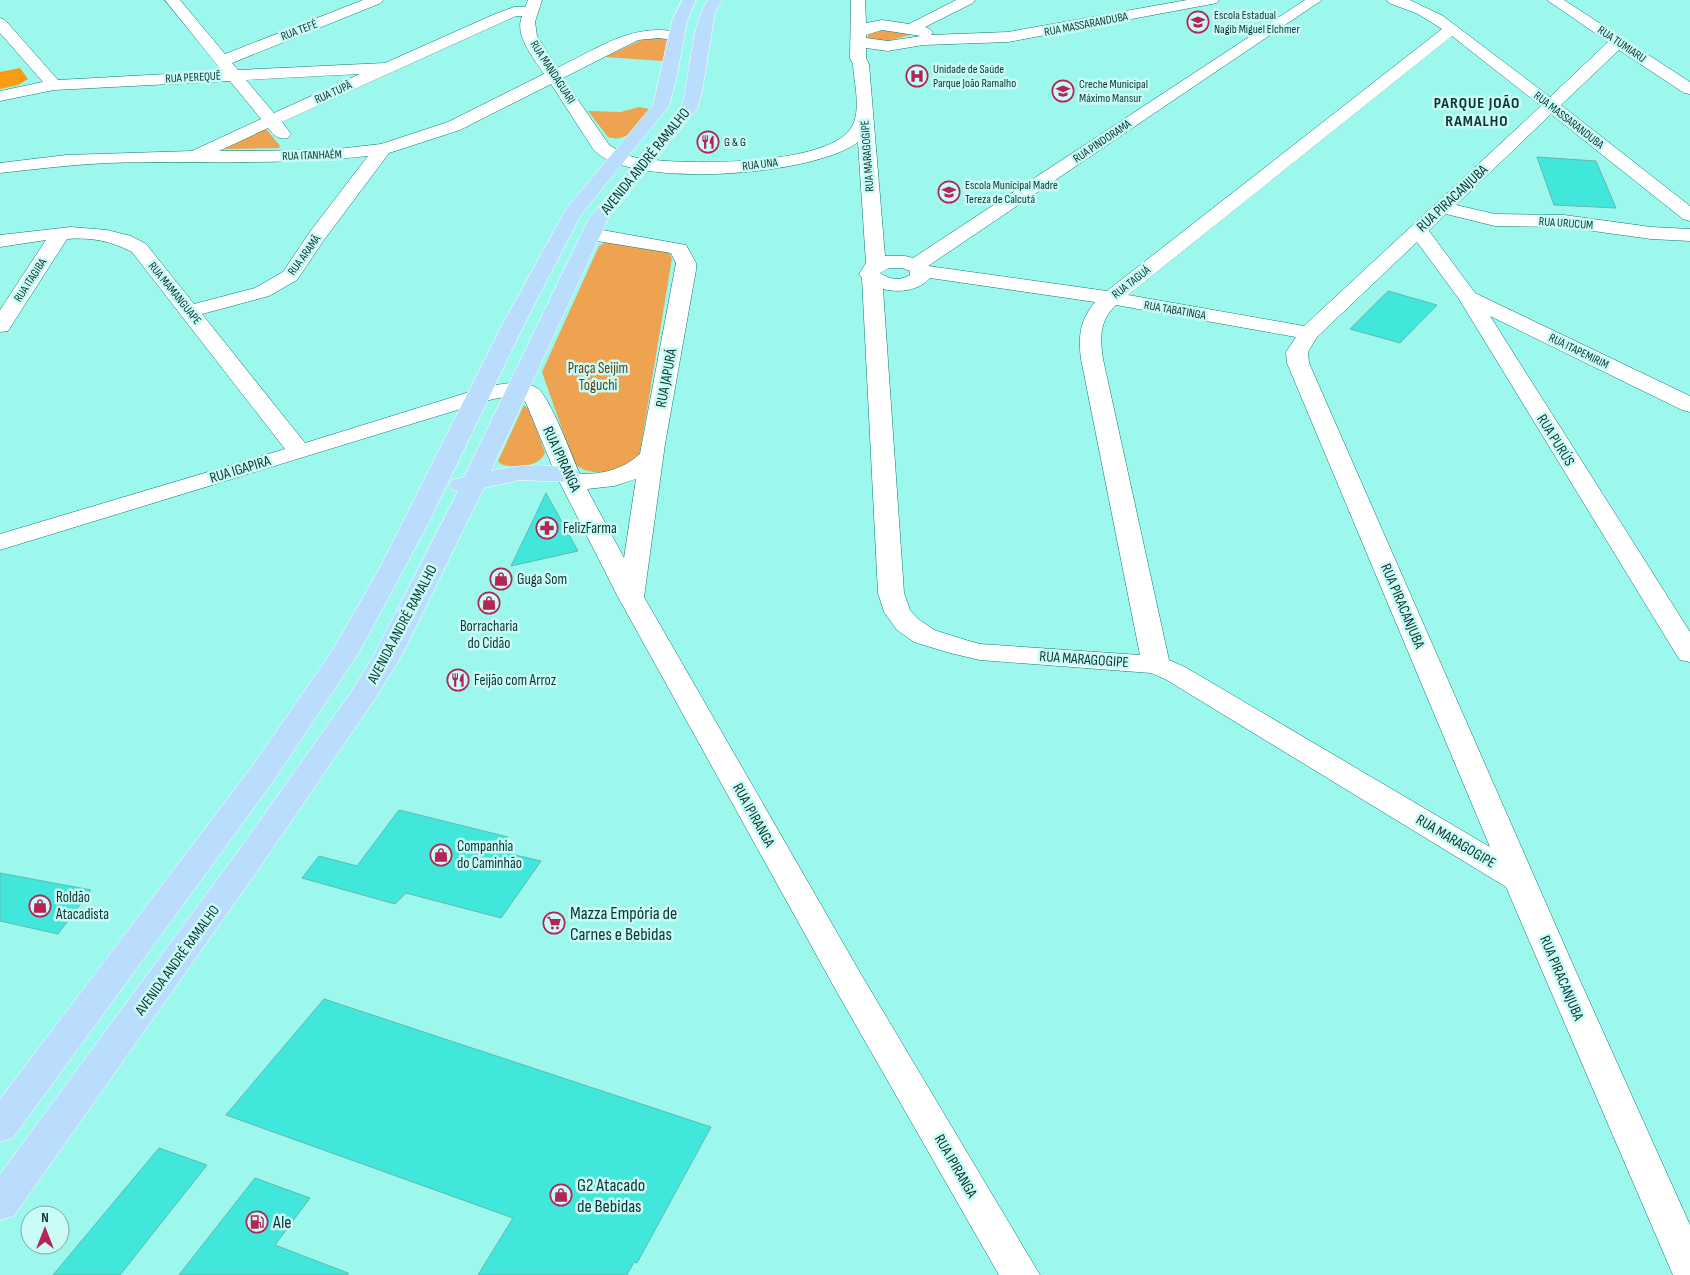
<svg xmlns="http://www.w3.org/2000/svg" width="1690" height="1275" viewBox="0 0 1690 1275" font-family="'Sofia Sans Condensed',sans-serif">
  <style>
    .green { fill: #eda34f }
    .forest { fill: #f99c12 }
    .building { fill: #41e7da; stroke: #60bab1 }
    .lines { fill: none; stroke-linecap: round; stroke-linejoin: round }
    .minor-casing { stroke: #107a72; stroke-width: 1 }
    .major-casing { stroke: #fff; stroke-width: 1 }
    .minor { fill: #fff; fill-rule: evenodd }
    .major { fill: #bbddfd; fill-rule: evenodd }
    .labels { text-anchor: middle; stroke-width: 5; stroke-linejoin: round; paint-order: stroke }
    .far-poi-label { font-size: 12px; fill: #0d3431; stroke: #c9fcf6; text-anchor: start }
    .far-street-label { font-size: 12px; fill: #0d3431; stroke: #c9fcf6 }
    .street-label { font-size: 15px; fill: #0d3431; stroke: #c9fcf6 }
    .park-label { font-size: 15px; fill: #664013; stroke: #c9fcf6 }
    .poi-label { font-size: 15px; fill: #0d3431; stroke: #c9fcf6; text-anchor: start }
    .far-district-label { font-size: 16px; font-weight: bold; letter-spacing: 1px; fill: #0d3431; stroke: #c9fcf6 }
    .near-poi-label { font-size: 18px; fill: #0d3431; stroke: #c9fcf6; text-anchor: start }
  </style>
  <rect width="100%" height="100%" fill="#9cf7ed"/>
  <path class="green" d="M883,29L908,34L909,35L881,43L868,41V33Z
    M650,36L667,39L663,61L605,57Z
    M639,107L649,109C639,123 629,144 608,137L588,111L621,112Z
    M263,129L267,130L280,146L279,148L224,149Z
    M606,242H616L668,251L672,258L639,458C622,470 591,480 574,463L542,372L599,246Z
    M524,405L530,410L545,453C540,467 513,469 501,464L498,461Z"/>
  <path class="forest" d="M20,68L28,79L18,85L0,89V72Z"/>
  <path class="building" d="M1537,157L1596,161L1616,208L1554,205Z
    M1388,291L1437,305L1400,343L1350,329Z
    M546,493L578,551L511,566Z
    M399,810L508,837L498,851L541,861L501,918L406,893L395,904L302,878L319,856L357,866Z
    M0,873L91,890L58,934L0,921Z
    M324,999L711,1127L637,1263L634,1262L627,1275H478L513,1218L226,1115Z
    M159,1148L207,1165L120,1275H53Z
    M255,1178L310,1198L275,1245L348,1273V1275H179Z"/>
  <g class="lines">
    <g class="minor-casing">
      <path id="minor" d="M165,0H180L225,54L363,0H383L381,3L232,63L238,70L385,63L495,14L514,7H525L528,0H542L535,22L537,36L557,68C599,48 634,21 682,33L685,36L682,39L677,41L659,38L638,40L563,78L609,145C617,150 625,155 633,157C675,166 827,167 851,128C862,111 854,83 853,64L850,58L851,0H865L866,23L882,20L909,24L956,0H975L973,3L925,27L930,29L933,32L931,35L1008,32L1187,0H1219L1217,3L1212,4L1008,42L923,45L888,51L866,48V58L869,64L885,256H905L913,258L1305,0H1322L928,266L1107,291L1442,29L1418,14L1389,3L1387,0H1410L1443,16L1550,97L1608,42L1547,0H1564L1690,82V94L1684,93L1619,50L1561,105L1690,206V221L1683,219L1551,114L1456,205L1495,214L1564,215L1651,227L1690,229V241L1651,239L1564,227L1495,226L1446,214L1429,231L1475,293L1690,396V412L1682,410L1490,316L1690,632V662L1680,660L1676,654L1459,299L1417,242L1317,337L1308,352L1309,363L1573,965L1690,1225V1275H1673L1506,887L1165,679L1151,673L980,660L950,653L914,642L897,630L884,612L878,593L862,278L859,274L866,263L858,142C816,175 640,189 597,153C592,149 588,140 584,135C573,118 562,101 551,84L460,130L389,153L324,240L297,280L269,296L202,314L305,443L479,389C497,385 520,378 537,388C550,396 572,457 580,474C604,474 621,470 640,454L676,263L671,253L591,240L584,238L581,234L584,230L591,228L686,245L696,263V270L665,444L644,597L862,976L1040,1275H999L838,994L618,597L556,475L526,403L522,398L512,396L493,399L0,550V534L285,449L132,252C111,241 91,237 67,239L8,331L0,332V310L46,240L0,247V235L71,227L107,230L131,236L146,244L194,304L255,288L283,272L309,233L368,156C281,166 193,160 106,163C70,165 35,169 0,173V163L66,155L192,151L261,119L230,81L54,90L0,101V91L43,82L0,33V18L5,20L58,80L222,71ZM516,16H522C514,36 534,58 544,74L448,122L381,144L329,150L219,151L268,128C275,136 278,140 288,138L291,134L282,122ZM882,30L921,36L888,41L866,38V35ZM1452,36L1541,106L1304,326L1128,295ZM360,74L274,113L246,80ZM889,268H902L910,271V275C900,281 890,280 880,273ZM930,278L1095,302C1080,320 1078,336 1081,359L1140,655L980,644L969,641L934,630L917,618L910,610L904,593L883,289C899,293 919,291 930,278ZM1116,305L1296,337L1286,352L1287,363L1490,847L1185,667L1169,660L1103,359C1100,338 1099,321 1116,305ZM636,479L624,558L587,489L614,486Z"/>
    </g>
    <g class="major-casing">
      <path id="major" d="M682,0H696L687,21L676,80L669,106L581,215L574,228L524,325L429,522L360,651L275,779L13,1138L0,1142V1099L253,765L332,651L378,571L502,325L566,209L653,105L672,21Z
        M708,0H722L715,12L702,92L697,109L608,219L491,471C519,464 549,463 577,470L580,475L577,480L568,482L520,480L484,488L402,655L375,699L258,870L14,1216L0,1220V1174L236,854L349,695L374,655L458,491L452,490L449,485L452,480L464,477L589,218L681,108C691,76 690,26 708,0Z"/>
    </g>
    <use href="#minor" class="minor"/>
    <use href="#major" class="major"/>
  </g>
  <defs>
    <g id="school-ring" transform="scale(1.125)"><circle r="9.5" fill="#c9fcf6" stroke="#b42455" stroke-width="1.5"/><path d="M0-5L7-2L0 1L-7-2ZM-4 1L0 2.5L4 1V4Q0 6-4 4Z" fill="#b42455"/></g>
    <g id="hospital-ring" transform="scale(1.125)"><circle r="9.5" fill="#c9fcf6" stroke="#b42455" stroke-width="1.5"/><path d="M-5-5h3v3.5h4V-5h3V5h-3V1.5h-4V5h-3Z" fill="#b42455"/></g>
    <g id="restaurant-ring" transform="scale(1.125)"><circle r="9.5" fill="#c9fcf6" stroke="#b42455" stroke-width="1.5"/><path d="M-5-6h1v4h1v-4h1v4h1v-4h1v5L-1.5 .5V6h-2V.5L-5-1ZM5-6V6H3V1.5H1.5Q1.5-4 5-6Z" fill="#b42455"/></g>
    <g id="pharmacy-ring" transform="scale(1.125)"><circle r="9.5" fill="#c9fcf6" stroke="#b42455" stroke-width="1.5"/><path d="M-2-6h4v4h4v4h-4v4h-4v-4h-4v-4h4Z" fill="#b42455"/></g>
    <g id="shop-ring" transform="scale(1.125)"><circle r="9.5" fill="#c9fcf6" stroke="#b42455" stroke-width="1.5"/><path d="M-5-2.5h2.3a2.7 3.5 0 0 1 5.4 0H5L5.5 6h-11ZM-1.5-2.5h3a1.5 2.3 0 0 0-3 0Z" fill="#b42455"/></g>
    <g id="supermarket-ring" transform="scale(1.125)"><circle r="9.5" fill="#c9fcf6" stroke="#b42455" stroke-width="1.5"/><path d="M-6-5.5h2.5l.6 2H6L4.5 2H-2.5L-4.4-4H-6ZM-1.5 3.2a1.3 1.3 0 1 0 .1 0ZM3 3.2a1.3 1.3 0 1 0 .1 0Z" fill="#b42455"/></g>
    <g id="fuel-ring" transform="scale(1.125)"><circle r="9.5" fill="#c9fcf6" stroke="#b42455" stroke-width="1.5"/><path d="M-5.5-6h7V0h2V4h1.3V-2.5L3-4.5l.8-.8L6-3V5H2.5V1h-1V6h-7ZM-4.2-4.7v3.2H.2V-4.7Z" fill="#b42455"/></g>
  </defs>
  <g fill-rule="evenodd">
    <use href="#school-ring" x="1198" y="22"/>
    <use href="#hospital-ring" x="917" y="76"/>
    <use href="#school-ring" x="1063" y="91"/>
    <use href="#restaurant-ring" x="708" y="142"/>
    <use href="#school-ring" x="949" y="192"/>
    <use href="#pharmacy-ring" x="547" y="528"/>
    <use href="#shop-ring" x="501" y="579"/>
    <use href="#shop-ring" x="489" y="603"/>
    <use href="#restaurant-ring" x="458" y="680"/>
    <use href="#shop-ring" x="441" y="855"/>
    <use href="#shop-ring" x="40" y="906"/>
    <use href="#supermarket-ring" x="554" y="923"/>
    <use href="#shop-ring" x="561" y="1195"/>
    <use href="#fuel-ring" x="257" y="1222"/>
  </g>
  <g class="labels">
    <g class="far-poi-label">
      <text x="1214" y="19">Escola Estadual<tspan x="1214" dy="14">Nagib Miguel Elchmer</tspan></text>
      <text x="933" y="73">Unidade de Saúde<tspan x="933" dy="14">Parque João Ramalho</tspan></text>
      <text x="1079" y="88">Creche Municipal<tspan x="1079" dy="14">Máximo Mansur</tspan></text>
      <text x="724" y="146">G &amp; G</text>
      <text x="965" y="189">Escola Municipal Madre<tspan x="965" dy="14">Tereza de Calcutá</tspan></text>
    </g>
    <g class="far-street-label">
      <text transform="translate(1086 24) rotate(-11)" y="4">RUA MASSARANDUBA</text>
      <text transform="translate(299 30) rotate(-21)" y="4">RUA TEFÉ</text>
      <text transform="translate(1622 44) rotate(34)" y="4">RUA TUMIARU</text>
      <text transform="translate(553 72) rotate(57)" y="4">RUA MANDAGUARI</text>
      <text transform="translate(193 77) rotate(-3)" y="4">RUA PEREQUÊ</text>
      <text transform="translate(333 92) rotate(-24)" y="4">RUA TUPÃ</text>
      <text transform="translate(1569 120) rotate(38)" y="4">RUA MASSARANDUBA</text>
      <text transform="translate(1102 141) rotate(-34)" y="4">RUA PINDORAMA</text>
      <text transform="translate(312 155) rotate(-2)" y="4">RUA ITANHAÉM</text>
      <text transform="translate(867 156) rotate(-94)" y="4">RUA MARAGOGIPE</text>
      <text transform="translate(760 164) rotate(-7)" y="4">RUA UNA</text>
      <text transform="translate(1566 223) rotate(4)" y="4">RUA URUCUM</text>
      <text transform="translate(304 255) rotate(-54)" y="4">RUA ARAMÃ</text>
      <text transform="translate(30 280) rotate(-57)" y="4">RUA ITAGIBA</text>
      <text transform="translate(1131 282) rotate(-38)" y="4">RUA TAGUÁ</text>
      <text transform="translate(175 293) rotate(51)" y="4">RUA MAMANGUAPE</text>
      <text transform="translate(1175 310) rotate(10)" y="4">RUA TABATINGA</text>
      <text transform="translate(1579 351) rotate(26)" y="4">RUA ITAPEMIRIM</text>
    </g>
    <g class="street-label">
      <text transform="translate(645 161) rotate(-51)" y="5">AVENIDA ANDRÉ RAMALHO</text>
      <text transform="translate(1452 198) rotate(-43)" y="5">RUA PIRACANJUBA</text>
      <text transform="translate(666 378) rotate(-79)" y="5">RUA JAPURÁ</text>
      <text transform="translate(1556 440) rotate(58)" y="5">RUA PURÚS</text>
      <text transform="translate(562 459) rotate(65)" y="5">RUA IPIRANGA</text>
      <text transform="translate(240 469) rotate(-17)" y="5">RUA IGAPIRA</text>
      <text transform="translate(1403 606) rotate(67)" y="5">RUA PIRACANJUBA</text>
      <text transform="translate(402 624) rotate(-62)" y="5">AVENIDA ANDRÉ RAMALHO</text>
      <text transform="translate(1084 659) rotate(4)" y="5">RUA MARAGOGIPE</text>
      <text transform="translate(754 815) rotate(61)" y="5">RUA IPIRANGA</text>
      <text transform="translate(1456 841) rotate(31)" y="5">RUA MARAGOGIPE</text>
      <text transform="translate(177 960) rotate(-54)" y="5">AVENIDA ANDRÉ RAMALHO</text>
      <text transform="translate(1562 978) rotate(67)" y="5">RUA PIRACANJUBA</text>
      <text transform="translate(956 1166) rotate(60)" y="5">RUA IPIRANGA</text>
    </g>
    <g class="park-label">
      <text x="598" y="373">Praça Seijim<tspan x="598" dy="17">Toguchi</tspan></text>
    </g>
    <g class="poi-label">
      <text x="563" y="533">FelizFarma</text>
      <text x="517" y="584">Guga Som</text>
      <text x="489" y="631" text-anchor="middle">Borracharia<tspan x="489" dy="17">do Cidão</tspan></text>
      <text x="474" y="685">Feijão com Arroz</text>
      <text x="457" y="851">Companhia<tspan x="457" dy="17">do Caminhão</tspan></text>
      <text x="56" y="902">Roldão<tspan x="56" dy="17">Atacadista</tspan></text>
    </g>
    <g class="far-district-label">
      <text x="1477" y="108">PARQUE JOÃO<tspan x="1477" dy="18">RAMALHO</tspan></text>
    </g>
    <g class="near-poi-label">
      <text x="570" y="919">Mazza Empória de<tspan x="570" dy="21">Carnes e Bebidas</tspan></text>
      <text x="577" y="1191">G2 Atacado<tspan x="577" dy="21">de Bebidas</tspan></text>
      <text x="273" y="1228">Ale</text>
    </g>
  </g>
  <g transform="translate(45 1230)"><circle r="24" fill="#c9fcf6" stroke="#7eaca7"/>
  <path d="M0-4L9 19L0 12L-9 19Z" fill="#b42455"/>
  <text y="-8" font-size="14" font-weight="bold" text-anchor="middle" fill="#0d3431">N</text>
  </g>
</svg>
